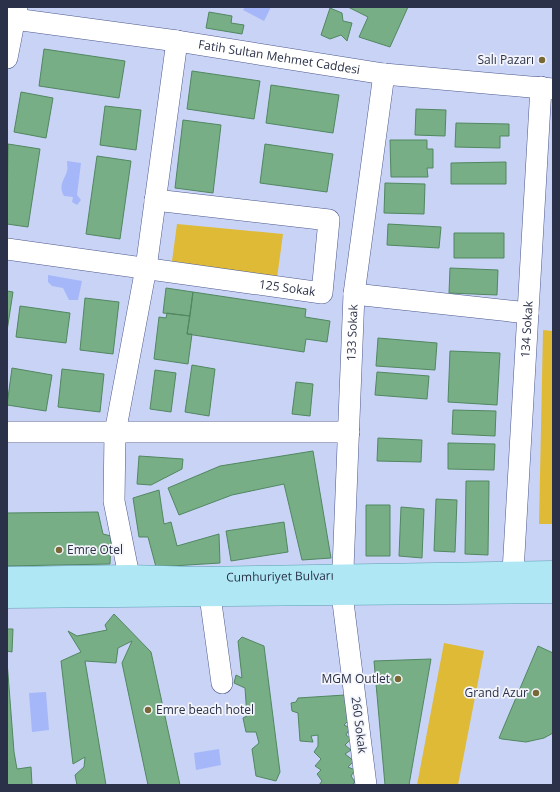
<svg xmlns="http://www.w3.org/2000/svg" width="560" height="792" viewBox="0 0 560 792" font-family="'Open Sans',sans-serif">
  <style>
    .green { fill: #deba37 }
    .water { fill: #a5b7f9 }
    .building { fill: #77ae86; stroke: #518761 }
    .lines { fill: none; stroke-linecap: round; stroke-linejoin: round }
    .minor-casing { stroke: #4d598c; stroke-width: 22 }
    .major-casing { stroke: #5e9eb3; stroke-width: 23 }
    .minor { stroke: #fff; stroke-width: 21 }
    .major { stroke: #afe8f4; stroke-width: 22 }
    .poi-dot { fill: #786836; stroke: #f3f5fb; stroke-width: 1.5 }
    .labels { text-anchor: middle; stroke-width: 3.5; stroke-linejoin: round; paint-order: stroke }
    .street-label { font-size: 12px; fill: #2b3148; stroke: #f3f5fb }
    .poi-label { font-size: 12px; fill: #2b3148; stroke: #f3f5fb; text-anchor: end }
  </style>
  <rect width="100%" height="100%" fill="#c9d3f6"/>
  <path class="green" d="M177,224L283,234L277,278L172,261Z
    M543,330L553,331V524H539Z
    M444,643L484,651L458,785H417Z"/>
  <path class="water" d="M245,7H271L264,21L243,10Z
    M67,161L81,163L77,195L81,200L77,205L72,202L73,197L64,196C58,185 64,181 67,171C68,168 67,164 67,161Z
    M48,275L82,281L78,300H69L63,288L52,286L48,282Z
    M46,692L49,730L32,732L29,693Z
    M219,749L221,765L196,770L194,753Z"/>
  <path class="building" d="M348,7H408L390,47L359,37L368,17Z
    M330,8L342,13L343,21L352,23L347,41L341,35L330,39L321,35Z
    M209,12L232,16L231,23L244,25L242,34L206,28Z
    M44,49L125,61L119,98L39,86Z
    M192,71L260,81L254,119L187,109Z
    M271,85L339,95L333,133L266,123Z
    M21,92L53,98L46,138L14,132Z
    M105,106L141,110L136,150L100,145Z
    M416,109L446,110L445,136L415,135Z
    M183,120L221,125L213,193L175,188Z
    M456,123L509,124V136H500V148L455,147Z
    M390,140H427V149H433V168H427L428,177H391Z
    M8,144L40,149L28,227L7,224Z
    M265,144L333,154L327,192L260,183Z
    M97,156L131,161L120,239L86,234Z
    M506,162V184H451V163Z
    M385,183L425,184L424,214L384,213Z
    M388,224L441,227L439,248L387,245Z
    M454,233H504V258H454Z
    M450,268L498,270L497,295L449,293Z
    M166,288L193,292L190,316L163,313Z
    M7,291L13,292L7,331Z
    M193,292L306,309L305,317L330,321L327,342L306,339L304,352L187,334Z
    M85,298L119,302L113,354L80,350Z
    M20,306L70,313L66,343L16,337Z
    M167,313L190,316L187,334H192L188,364L154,359L159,317L166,318Z
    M378,338L437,343L435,370L376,366Z
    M450,351L500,353L497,405L448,402Z
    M192,365L215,369L209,416L185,412Z
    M12,368L52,375L46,411L7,405Z
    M62,369L104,374L100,412L58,407Z
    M155,370L176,373L171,412L150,409Z
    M377,372L429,376L427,399L375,395Z
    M296,382L313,384L310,416L292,414Z
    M453,410L496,411L495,436L452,434Z
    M378,438L422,440L421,462L377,461Z
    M448,443L495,444L494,470L448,469Z
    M313,451L331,558L302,560L284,484L232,495L179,515L168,488L220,466Z
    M139,456L183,459L182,469L151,485L137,484Z
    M466,481H489L488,555L465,554Z
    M159,490L164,524L171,522L177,546L219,534L220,563L156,567L148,537H139L133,498Z
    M436,499L457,500L455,552L434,551Z
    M366,505H390V556H366Z
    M401,507L424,509L422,558L399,556Z
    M98,512L103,534L111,536L110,564L7,566V513Z
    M284,522L288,552L231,561L226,531Z
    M114,614L151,652L180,785H148L122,663L132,641L118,648L116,663L85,661L106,785H77L75,775L84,767L85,757L73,764L61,661L81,652L68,631L77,636L107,630L105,625Z
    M7,629H13L12,652L7,651Z
    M242,637L264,646L280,772L276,781L256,776L252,749L259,743L256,732H246L243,718L247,716L245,688L234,683L236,675L242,678L238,641Z
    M538,646L553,653V733L544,738L526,742L502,739L499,738Z
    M431,659L409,785H385L374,661Z
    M7,661L14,752L17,769L31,767L32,785H7Z
    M345,695L352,717L344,725L350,728L346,735L351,739L345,745L351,750L345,754L354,761L348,767L355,770L351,776L355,782L352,785H319L322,781L317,774L321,770L315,766L321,759L314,752L318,746V735L311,736L313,742L300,741L298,713L292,711L291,703L296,702L298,698Z"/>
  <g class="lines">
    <g class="minor-casing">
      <g id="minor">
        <path id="s1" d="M7,18L177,41L384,74L553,89"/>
        <path d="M7,58L17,7"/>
        <path id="s2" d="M7,249L322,293L329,220L155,200"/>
        <path d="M354,294L528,313"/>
        <path d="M7,432H349"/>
        <path id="s3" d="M513,572L541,87"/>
        <path d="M129,576L114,501L115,433L146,268L177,41"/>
        <path d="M210,596L222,683"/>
        <path id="s4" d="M366,785L342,594L354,294L384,74"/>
      </g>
    </g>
    <g class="major-casing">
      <g id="major">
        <path id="s5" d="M7,578L129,576L199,578L553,572"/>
        <path d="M7,597L553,592"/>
      </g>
    </g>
    <use href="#minor" class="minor"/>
    <use href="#major" class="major"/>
  </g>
  <g class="poi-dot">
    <circle cx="542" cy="60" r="4"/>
    <circle cx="59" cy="550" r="4"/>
    <circle cx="398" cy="679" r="4"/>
    <circle cx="536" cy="693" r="4"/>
    <circle cx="148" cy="710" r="4"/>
  </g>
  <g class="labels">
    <g class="street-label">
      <text dy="4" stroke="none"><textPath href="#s1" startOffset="275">Fatih Sultan Mehmet Caddesi</textPath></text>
      <text dy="4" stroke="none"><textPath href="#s2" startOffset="283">125 Sokak</textPath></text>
      <text dy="4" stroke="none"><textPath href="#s3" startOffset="243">134 Sokak</textPath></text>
      <text dy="4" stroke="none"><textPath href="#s4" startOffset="454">133 Sokak</textPath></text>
      <text dy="4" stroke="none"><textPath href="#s5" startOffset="273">Cumhuriyet Bulvarı</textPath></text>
      <text transform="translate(359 725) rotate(83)" y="4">260 Sokak</text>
    </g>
    <g class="poi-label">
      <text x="534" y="64">Salı Pazarı</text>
      <text x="67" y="554" text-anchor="start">Emre Otel</text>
      <text x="390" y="683">MGM Outlet</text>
      <text x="528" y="697">Grand Azur</text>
      <text x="156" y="714" text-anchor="start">Emre beach hotel</text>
    </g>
  </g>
  <rect width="560" height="792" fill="none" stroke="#2b3148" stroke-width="16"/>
</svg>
